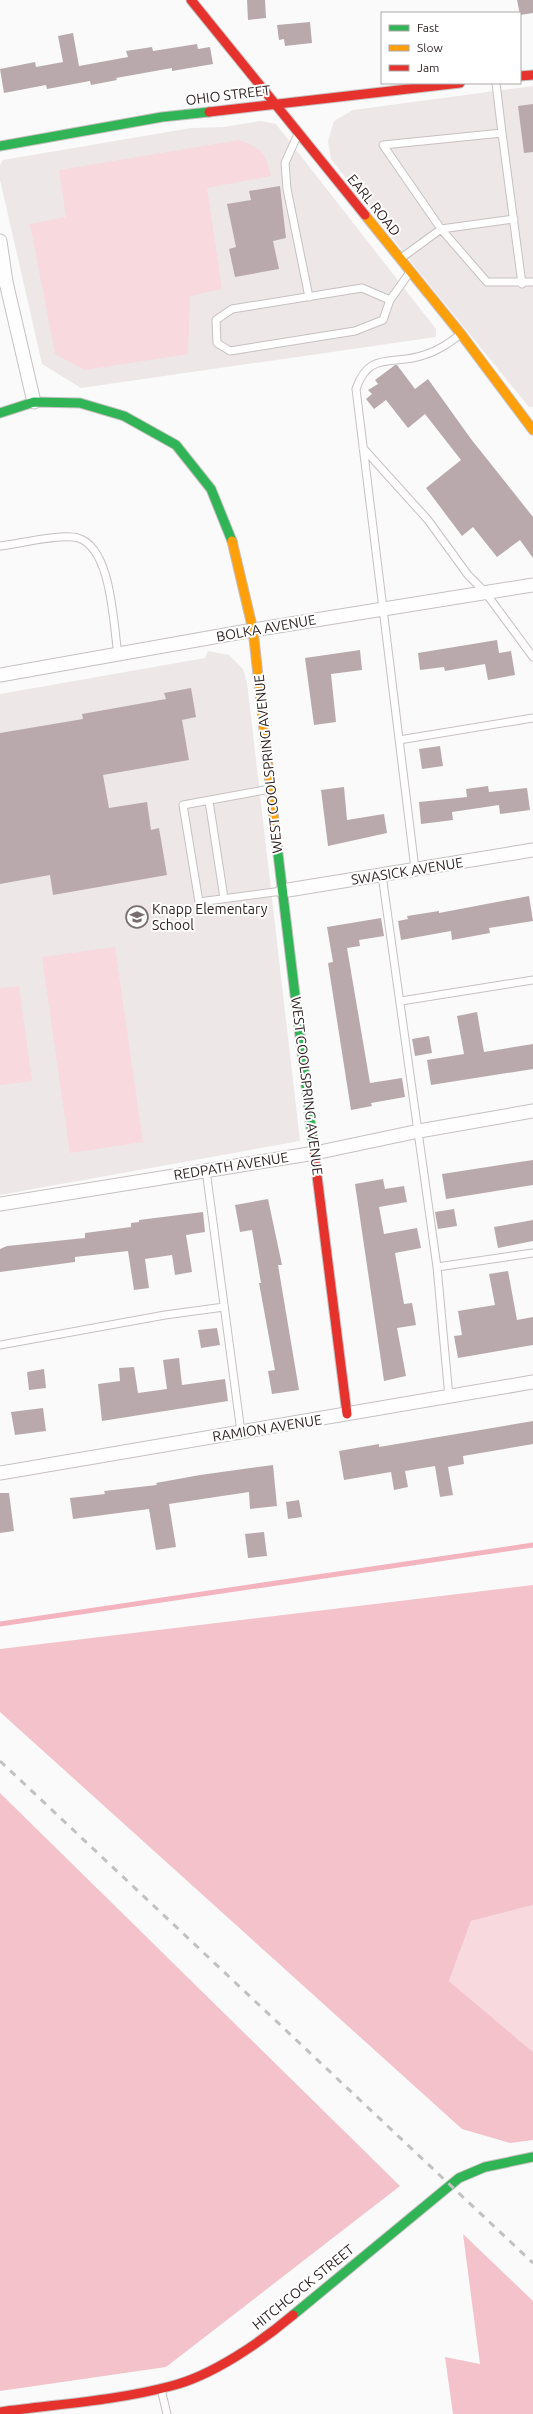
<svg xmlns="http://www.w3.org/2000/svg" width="533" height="2414" viewBox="0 0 533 2414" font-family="Ubuntu,sans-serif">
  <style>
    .built { fill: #eee7e8 }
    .green { fill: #f7d9de }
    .forest { fill: #f3c2cb }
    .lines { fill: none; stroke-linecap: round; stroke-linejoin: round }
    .stream { stroke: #f3b4c0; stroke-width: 5 }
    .building { fill: #b9a9ac }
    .lane-casing { stroke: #c7c0c1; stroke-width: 9 }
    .street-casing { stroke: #c7c0c1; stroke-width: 15 }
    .fast-casing { stroke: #c7c0c1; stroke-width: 11 }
    .slow-casing { stroke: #c7c0c1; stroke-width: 11 }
    .jam-casing { stroke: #c7c0c1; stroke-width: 11 }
    .lane { stroke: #fefefe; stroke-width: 7 }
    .street { stroke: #fefefe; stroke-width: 13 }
    .fast { stroke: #30b455; stroke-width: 9 }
    .slow { stroke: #ff9f0a; stroke-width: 9 }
    .jam { stroke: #e5322d; stroke-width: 9 }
    .rail { stroke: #c2c0c0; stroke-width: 3; stroke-dasharray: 7 7; stroke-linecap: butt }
    .labels { text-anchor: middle; stroke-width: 4; stroke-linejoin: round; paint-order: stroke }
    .street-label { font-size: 14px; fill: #322325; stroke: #fff }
    .poi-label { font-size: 14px; fill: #322325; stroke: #fff; text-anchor: start }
  </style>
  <rect width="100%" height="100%" fill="#fafafa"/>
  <path class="built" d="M533,86V407H529L419,272L331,159L328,141L334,121L353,110Z
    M261,121L276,124L436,329V337L81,388L42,364L0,180V165L3,160L191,128L223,127Z
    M208,651L229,655L243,669L247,682L300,1141L0,1195V694L205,658Z"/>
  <path class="green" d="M239,140C261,148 266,152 271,176L207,188L222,289L190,296L188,354L85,370L55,354L30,224L66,217L59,170Z
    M115,947L143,1142L70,1153L42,957Z
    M19,986L32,1081L0,1085V988Z
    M533,1905V2052L449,1981L471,1921Z"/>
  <path class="forest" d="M533,1585V1905L471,1921L449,1981L533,2052V2140L510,2143L462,2129L0,1712V1649Z
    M0,1793L400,2186L166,2367L0,2391Z
    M463,2234L533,2301V2414H453L445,2357L480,2364Z"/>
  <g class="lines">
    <path class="stream" d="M0,1624L533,1545"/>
  </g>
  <path class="building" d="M247,0H265L266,18L248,20Z
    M517,0H533V13L520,15Z
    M310,22L312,43L285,46L284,39L279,40L277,25Z
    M73,33L79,66L128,57L126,51L152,47L153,51L197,44L198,49L210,47L213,64L172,71V68L116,78L117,80L91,85L90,81L47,89L46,85L4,93L0,69L35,62L36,67L63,62L58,36Z
    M533,104V152L524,153L518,106Z
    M280,186L286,238L273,241L279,269L235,277L229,249L236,247L227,204L251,200L249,191Z
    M395,365H397L415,389L428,379L471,439L533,517V558L520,540L497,557L473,527L462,536L426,488L461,460L425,414L408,428L386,400L374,409L366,399L372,394L368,390L378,384L375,380Z
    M497,640L499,653L511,651L515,675L488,680L485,664L445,671L444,667L420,670L418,653Z
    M360,650L362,670L331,674L336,722L314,725L305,658Z
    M191,688L196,717L182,720L189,760L103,775L109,808L147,802L151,830L159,828L167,875L53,895L50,875L0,884V733L83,719L82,714L166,699L164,693Z
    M440,746L443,766L422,769L419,749Z
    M488,786L489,792L527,788L530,810L500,814L499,805L452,812L453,820L421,824L419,802L467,797L466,789Z
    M344,787L347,820L384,814L387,833L328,846L321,790Z
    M529,896L533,921L489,928L490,933L452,940L451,931L401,940L398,921L408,919L407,916L439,911V913Z
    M381,918L384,936L359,940L360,946L347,948L370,1083L402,1078L405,1097L371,1103L372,1106L351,1110L328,963L333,962L327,927Z
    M477,1012L484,1052L533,1044V1069L431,1085L427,1060L464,1054L457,1016Z
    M429,1036L432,1053L415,1056L412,1039Z
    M533,1160V1185L446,1199L442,1174Z
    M383,1179L385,1189L404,1186L407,1202L379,1207L384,1234L417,1228L421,1248L395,1253L404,1304L412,1303L416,1325L397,1328L406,1376L384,1381L355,1184Z
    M268,1199L282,1265H278L299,1390L272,1394L268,1371L275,1370L259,1283H261L252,1230L240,1232L235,1205Z
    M454,1209L457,1226L438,1229L435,1212Z
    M203,1212L205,1232L186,1235L192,1272L175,1275L172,1255L145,1259L149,1288L134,1290L128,1251L75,1257V1262L0,1272V1249L7,1246L85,1238V1233L131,1227V1223L139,1222V1220Z
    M533,1220V1241L498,1248L494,1227Z
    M508,1271L517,1320L533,1317V1345L458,1358L454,1336L462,1335L458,1311L495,1305L489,1274Z
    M217,1328L220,1345L201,1348L198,1330Z
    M179,1358L182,1385L225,1379L228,1401L102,1421L98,1384L120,1381L119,1368L134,1367L138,1393L167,1389L163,1360Z
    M44,1369L46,1388L29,1390L27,1372Z
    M43,1408L46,1431L15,1435L11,1412Z
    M533,1421V1444L463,1456L464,1464L448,1467L453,1495L440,1497L435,1466L405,1471L408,1487L394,1490L391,1472L344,1480L339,1451L379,1444V1447Z
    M273,1465L277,1506L250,1509L249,1492L169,1504L176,1547L156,1550L149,1509L73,1519L70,1498L105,1494L104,1491L157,1485L156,1483L200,1475Z
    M0,1493H9L14,1531L0,1533Z
    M299,1500L302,1517L288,1519L286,1502Z
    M264,1532L267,1556L248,1558L245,1534Z"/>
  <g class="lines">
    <g class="lane-casing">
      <path id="lane" d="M496,83L502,133L383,145L441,229L514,219
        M502,133L522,284
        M298,134L285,163L287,189L309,297
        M400,259L441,229L487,282H533
        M390,300L383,320L355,331L230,351L217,343L216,320L232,309L362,288L390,300L410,272
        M363,448L428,520L468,575L485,592L533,657
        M0,546C18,544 63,533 78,538C112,548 113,624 118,654
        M399,740L533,718
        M270,789L183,805L199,902L282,891
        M209,801L224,898
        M415,869L356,389C369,350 393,366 424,355C438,351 449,343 461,334
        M382,875L437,1267L533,1253
        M401,1001L533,980
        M206,1170L241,1432
        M437,1267L449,1397
        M0,1345L165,1315L224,1307
        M161,2389L167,2414"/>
    </g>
    <g class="street-casing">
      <path id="street" d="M0,241L6,282L34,402
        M0,675L253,630L533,585
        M282,891L533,850
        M0,1204L315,1153L419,1131L533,1111
        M0,1473L533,1382"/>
    </g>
    <g class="fast-casing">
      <path id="fast" d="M0,146L162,117L209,112
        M0,413L34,402L80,403L124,416L176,445L211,489L232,541
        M275,829L313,1144
        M293,2315L459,2178L485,2167L533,2157"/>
    </g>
    <g class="slow-casing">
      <path id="slow" d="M365,215L461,334L533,430
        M232,541L253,630L275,829"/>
    </g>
    <g class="jam-casing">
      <path id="jam" d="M191,0L365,215
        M520,76L533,75
        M209,112L460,83
        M313,1144L347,1414
        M0,2412C57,2404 115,2401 171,2386C212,2376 261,2342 293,2315"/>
    </g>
    <use href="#lane" class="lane"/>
    <use href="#street" class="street"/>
    <use href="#fast" class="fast"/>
    <use href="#slow" class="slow"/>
    <use href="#jam" class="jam"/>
    <path class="rail" d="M0,1761L533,2263"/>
  </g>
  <defs>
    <g id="school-ring" transform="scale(1.15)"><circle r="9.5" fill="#fff" stroke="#786e70" stroke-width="1.5"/><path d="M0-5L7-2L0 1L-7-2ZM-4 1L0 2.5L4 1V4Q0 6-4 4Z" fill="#786e70"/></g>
  </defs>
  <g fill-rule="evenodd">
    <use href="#school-ring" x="137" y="917"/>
  </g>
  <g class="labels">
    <g class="street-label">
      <text transform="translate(228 95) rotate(-7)" y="5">OHIO STREET</text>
      <text transform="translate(374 205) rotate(51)" y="5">EARL ROAD</text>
      <text transform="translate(266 628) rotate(-10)" y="5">BOLKA AVENUE</text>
      <text transform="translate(268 764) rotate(-96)" y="5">WEST COOLSPRING AVENUE</text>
      <text transform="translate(407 871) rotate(-9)" y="5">SWASICK AVENUE</text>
      <text transform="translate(307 1086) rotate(83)" y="5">WEST COOLSPRING AVENUE</text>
      <text transform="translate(231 1166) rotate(-9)" y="5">REDPATH AVENUE</text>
      <text transform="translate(267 1428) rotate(-9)" y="5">RAMION AVENUE</text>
      <text transform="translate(303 2287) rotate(-39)" y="5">HITCHCOCK STREET</text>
    </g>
    <g class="poi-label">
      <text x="152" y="914">Knapp Elementary<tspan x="152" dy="16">School</tspan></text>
    </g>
  </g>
  <rect x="381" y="12" width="140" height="72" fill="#ffffff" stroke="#ada7a8"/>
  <rect x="389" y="25" width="20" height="6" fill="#30b455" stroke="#ada7a8"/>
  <text x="417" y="32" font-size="12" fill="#322325">Fast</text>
  <rect x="389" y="45" width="20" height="6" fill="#ff9f0a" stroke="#ada7a8"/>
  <text x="417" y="52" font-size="12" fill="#322325">Slow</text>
  <rect x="389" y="65" width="20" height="6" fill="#e5322d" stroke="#ada7a8"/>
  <text x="417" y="72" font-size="12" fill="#322325">Jam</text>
</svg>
